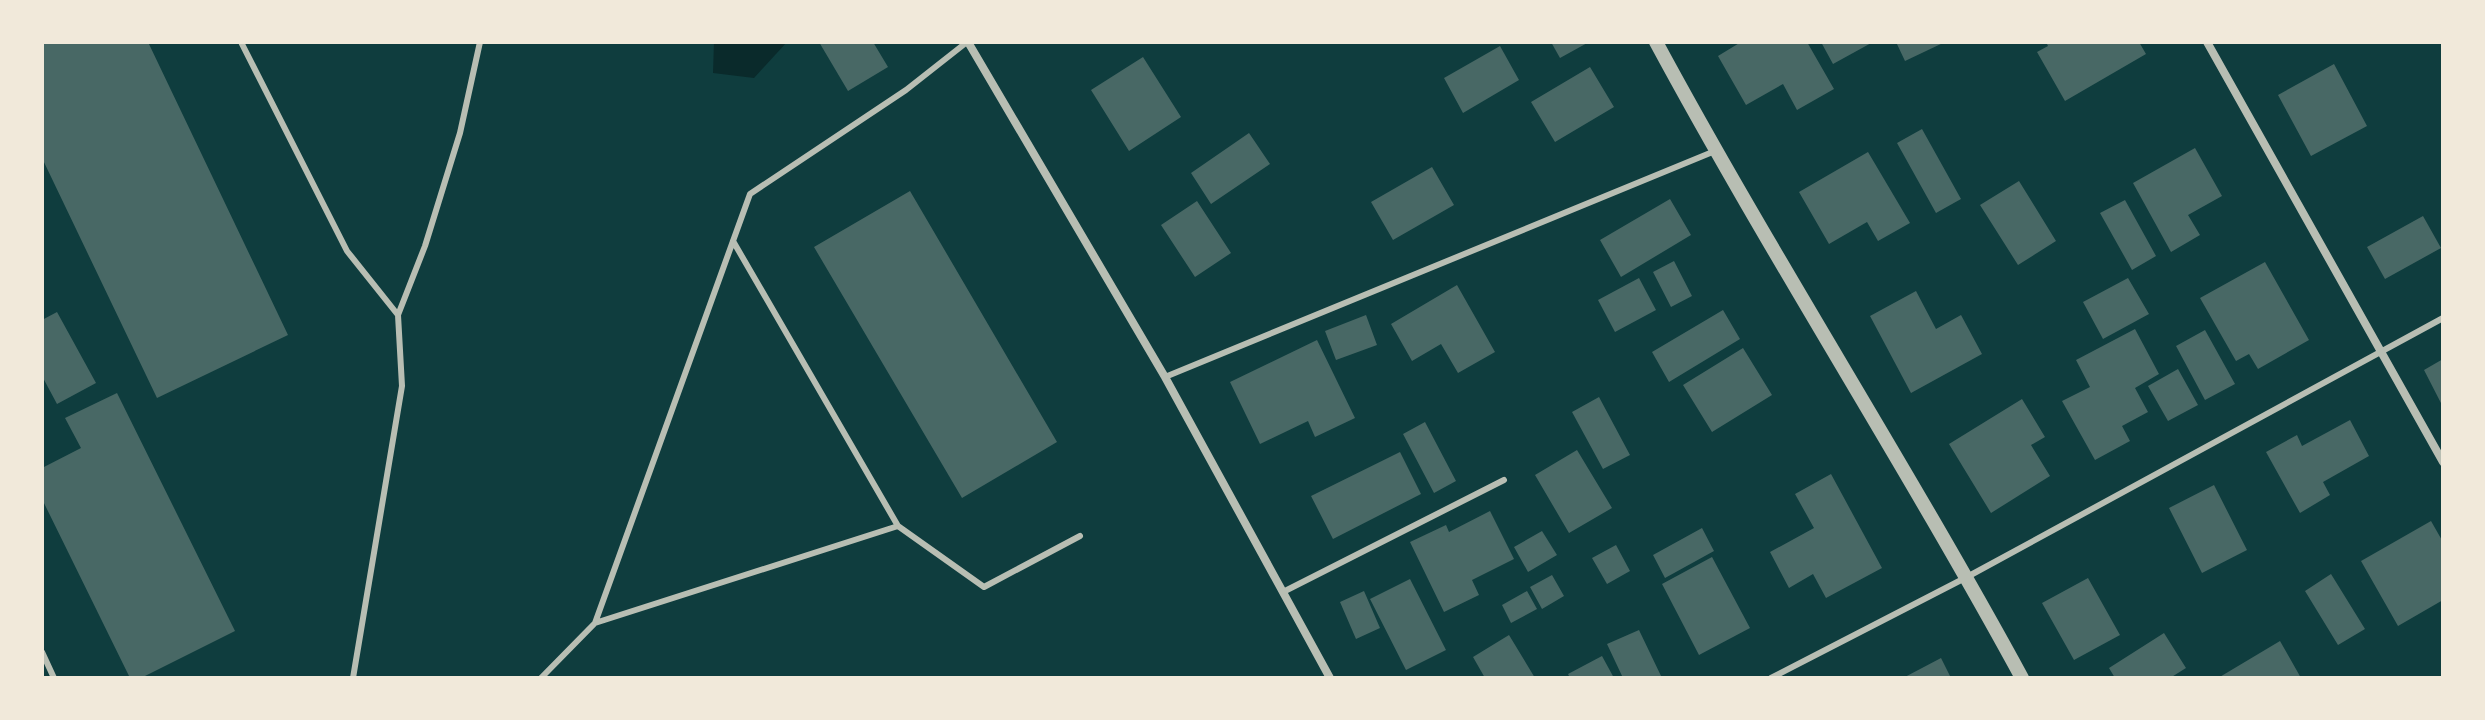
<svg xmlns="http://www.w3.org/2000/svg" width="2485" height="720" viewBox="0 0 2485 720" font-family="Mulish,sans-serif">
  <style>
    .water { fill: #0a2a2b }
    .building { fill: #486865 }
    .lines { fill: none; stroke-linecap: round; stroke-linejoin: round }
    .service { stroke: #b8beb3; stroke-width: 6 }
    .minor { stroke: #b8beb3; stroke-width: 8 }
    .tertiary { stroke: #b8beb3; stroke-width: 14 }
  </style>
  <rect width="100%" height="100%" fill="#0f3d3e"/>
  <path class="water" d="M714,42H787L754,78L713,73Z"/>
  <path class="building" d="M42,42H148L288,335L157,398L42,158Z
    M819,42H873L888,67L848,91Z
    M1551,42H1589L1560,58Z
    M1741,42H1807L1834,89L1797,110L1783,84L1746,105L1718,56Z
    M1821,42H1873L1833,64Z
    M1896,42H1945L1905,61Z
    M2046,42H2139L2146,54L2065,101L2037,52L2048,46Z
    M1500,46L1519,80L1463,113L1444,78Z
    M1143,57L1181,117L1129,151L1091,90Z
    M2334,64L2367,126L2311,156L2278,95Z
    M1590,67L1614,107L1555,142L1531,102Z
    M1922,129L1961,199L1936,213L1897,143Z
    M1249,133L1270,164L1211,204L1191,173Z
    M2195,148L2222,196L2188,215L2200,235L2171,252L2133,183Z
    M1868,152L1910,223L1878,241L1867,222L1829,244L1799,192Z
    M1432,167L1454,205L1393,240L1371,202Z
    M2019,181L2056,241L2018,265L1980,205Z
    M910,191L1057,442L962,498L814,247Z
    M1670,199L1691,235L1621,277L1600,240Z
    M2125,200L2156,256L2132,270L2100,213Z
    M1197,201L1231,253L1195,277L1161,225Z
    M2423,216L2441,248L2385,279L2367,247Z
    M1674,261L1692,296L1671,307L1653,272Z
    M2265,262L2309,340L2258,369L2249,354L2236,361L2200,298Z
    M1639,278L1656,310L1615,332L1598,300Z
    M2128,278L2149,314L2103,339L2083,302Z
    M1457,285L1495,352L1458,373L1441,344L1412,361L1391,324Z
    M1916,291L1936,329L1961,315L1982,354L1911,393L1870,316Z
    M1723,310L1740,339L1669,382L1652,352Z
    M57,312L96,383L57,404L42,376V320Z
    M1366,315L1377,345L1336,360L1325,331Z
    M2135,329L2159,374L2135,388L2148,412L2122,426L2130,441L2095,460L2062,401L2090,387L2076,360Z
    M2205,330L2235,384L2205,400L2176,346Z
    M1317,340L1355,418L1315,437L1308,421L1260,444L1230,382Z
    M1743,348L1772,395L1712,432L1683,385Z
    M2443,359V407L2424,370Z
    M2178,369L2198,405L2168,421L2148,386Z
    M117,393L235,631L141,678H130L42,499V468L81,448L65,418Z
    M1599,397L1630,455L1603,469L1572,412Z
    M2022,399L2045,437L2031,445L2050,476L1991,513L1949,444Z
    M2350,420L2369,456L2323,482L2330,495L2300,513L2266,452L2297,435L2302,446Z
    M1425,422L1456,481L1434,493L1403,434Z
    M1577,450L1612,508L1569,533L1535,475Z
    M1400,452L1421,494L1333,539L1311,496Z
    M1831,474L1882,568L1826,598L1813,574L1789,588L1770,552L1814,528L1795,494Z
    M2214,485L2247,550L2202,573L2169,508Z
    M1490,511L1514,559L1472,580L1479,595L1444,612L1410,542L1446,525L1449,532Z
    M2431,521L2443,542V600L2398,626L2361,561Z
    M1702,528L1714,551L1665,578L1653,555Z
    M1542,531L1557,555L1528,572L1514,547Z
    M1616,545L1630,571L1607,584L1592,558Z
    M1712,557L1750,628L1699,655L1662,584Z
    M2331,574L2365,629L2338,645L2305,591Z
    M1552,575L1564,596L1542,609L1530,587Z
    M2088,578L2120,635L2074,660L2042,603Z
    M1410,579L1446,650L1406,670L1370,599Z
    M1364,591L1380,628L1356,639L1340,602Z
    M1527,591L1537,609L1511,623L1502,605Z
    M1639,630L1662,678H1623L1607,644Z
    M2164,633L2186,668L2170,678H2115L2109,668Z
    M1509,635L1535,678H1485L1473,657Z
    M2280,641L2301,678H2218Z
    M1602,656L1614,678H1570L1568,674Z
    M1941,658L1951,678H1903Z"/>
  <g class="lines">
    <path class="service" d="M241,42L347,251L398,315
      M733,241L898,526L984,587L1080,536
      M1165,377L1715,151
      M1283,592L1504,480
      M595,623L898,526
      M42,652L54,678
      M353,678L402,386L398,315L425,246L460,133L480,42
      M541,678L595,623L750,194L906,90L967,42
      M1771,678L1967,577L2443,318"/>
    <path class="minor" d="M968,42L1165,377L1330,678
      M2207,42L2443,462"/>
    <path class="tertiary" d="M1656,42C1772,257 1905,463 2022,678"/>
  </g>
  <rect width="2485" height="720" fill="none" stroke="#f1e9da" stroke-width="88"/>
</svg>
